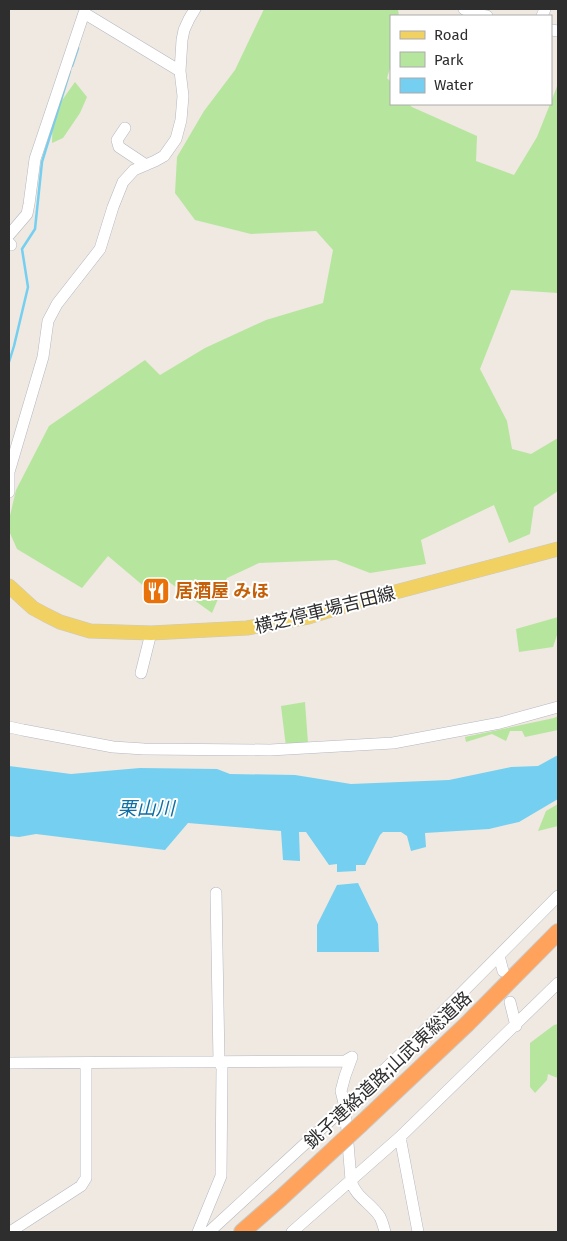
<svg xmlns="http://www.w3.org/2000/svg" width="567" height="1241" viewBox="0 0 567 1241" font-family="'Fira Sans','Noto Sans JP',sans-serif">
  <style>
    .green { fill: #b6e59e }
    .water { fill: #75cff0 }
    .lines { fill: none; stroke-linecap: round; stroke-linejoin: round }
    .stream { stroke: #75cff0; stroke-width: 2.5 }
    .minor-casing { stroke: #b4b7c1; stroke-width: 12 }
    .major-casing { stroke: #c9c9c9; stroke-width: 15 }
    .highway-casing { stroke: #c9c9c9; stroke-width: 18 }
    .minor { stroke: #fff; stroke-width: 11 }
    .major { stroke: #f2d163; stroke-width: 14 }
    .highway { stroke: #ffa35c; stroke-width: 16 }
    .highway-bridge-casing { stroke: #c9c9c9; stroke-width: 18; stroke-linecap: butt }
    .highway-bridge { stroke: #ffa35c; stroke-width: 16 }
    .labels { text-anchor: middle; stroke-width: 4; stroke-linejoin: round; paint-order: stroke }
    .food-label { font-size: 18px; font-weight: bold; fill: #c56008; stroke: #fff; text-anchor: start }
    .street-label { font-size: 18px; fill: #2e2e2e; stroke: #fff }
    .water-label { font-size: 19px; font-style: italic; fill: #0d6fa3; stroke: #fff }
  </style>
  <rect width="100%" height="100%" fill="#efe9e1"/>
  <path class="green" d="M264,9H398L399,16H391V65L387,78L391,82V104H409L412,107L477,136L476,161L514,175L537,137L558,84V293L511,290L480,369L507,421L512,449L531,454L558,438V491L534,507L530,534L509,543L494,505L421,540L426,564L370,573L336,560L259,563L227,578L212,613L169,582L146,588L108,556L82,588L17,549L9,531V520L16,490L49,426L145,360L160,375L205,348L266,320L323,303L333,250L316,231L251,234L195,220L175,193L177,157L204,111L235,70Z
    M75,82L87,97L80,113L63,138L52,143L53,113Z
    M558,617V632L553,647L519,652L516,629Z
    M305,702L308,743L286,747L281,706Z
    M558,716V730L525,737L522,731H510L506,741L492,734L466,742L465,737L554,718Z
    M558,804V826L538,831L546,811Z
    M558,1024V1078L555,1077L548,1074L547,1080L535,1093L530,1087V1043L554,1025Z"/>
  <path class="water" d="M558,755V799L519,822L489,829L425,833L426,847L411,851L407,836L401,832H383L380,835L365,865H356V871L337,872V864L329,865L306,832H299L300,861L283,860L281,831L188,823L165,850L36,834L19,837L9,836V766L71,774L140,768L217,769L230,774L295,775L351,784L449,780L511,767L538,766Z
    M358,883L378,924L379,952H317V925L337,885Z"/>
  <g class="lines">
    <path class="stream" d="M72,66L78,48
      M9,362L14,346L28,287L22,249L35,229L42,162L70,71"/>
    <g class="minor-casing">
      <path id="minor" d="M464,9C471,14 479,15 487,16
        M84,13L180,71
        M542,16L545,9
        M551,30L558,31
        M125,128L117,140L119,147L146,165
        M9,235L27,214L29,204L35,159L84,13
        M9,243L11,245
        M9,492V472L43,357L48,321L57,304L100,249L113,207L123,182L134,170L155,161L164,156L176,139L181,120L183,96L180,71L182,40L184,30L189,19L195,9
        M141,673L151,633
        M9,727L23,730L113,747L144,749L270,750L393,743L500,723L558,707
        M499,956L503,971
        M510,1002L516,1026
        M352,1057L345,1076L341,1091L345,1107L351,1180C354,1196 372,1204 380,1217C382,1221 384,1228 385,1232
        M9,1063L345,1061L352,1057
        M400,1137L418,1232
        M10,1232L81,1186L86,1178V1063
        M198,1232L221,1176L222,1068L219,1061L216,893
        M209,1232L345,1107L409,1046L558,896
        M292,1232L400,1137L558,983"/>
    </g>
    <g class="major-casing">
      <path id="major" d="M9,586L33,608L46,615L60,622L90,631L151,633L247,628L308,617L350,604L558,549"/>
    </g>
    <g class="highway-casing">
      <path id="highway" d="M361,1124L466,1025L558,932
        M242,1232L281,1198L335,1148"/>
    </g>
    <use href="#minor" class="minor"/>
    <use href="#major" class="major"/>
    <use href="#highway" class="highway"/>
    <g class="highway-bridge-casing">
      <path id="highway-bridge" d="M335,1148L361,1124"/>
    </g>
    <use href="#highway-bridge" class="highway-bridge"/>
  </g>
  <defs>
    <g id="restaurant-square" transform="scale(1.4375)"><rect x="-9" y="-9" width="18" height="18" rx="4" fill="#e8710a" stroke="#fff"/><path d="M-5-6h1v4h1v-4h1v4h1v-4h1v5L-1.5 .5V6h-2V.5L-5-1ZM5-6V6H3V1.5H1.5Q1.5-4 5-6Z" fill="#fff"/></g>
  </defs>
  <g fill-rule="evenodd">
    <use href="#restaurant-square" x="156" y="591"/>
  </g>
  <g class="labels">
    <g class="food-label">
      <text x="175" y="597">居酒屋 みほ</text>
    </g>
    <g class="street-label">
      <text transform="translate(325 610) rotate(-14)" y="6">横芝停車場吉田線</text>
      <text transform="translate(388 1070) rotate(-43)" y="6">銚子連絡道路;山武東総道路</text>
    </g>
    <g class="water-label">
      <text x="146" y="815">栗山川</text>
    </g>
  </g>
  <rect width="567" height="1241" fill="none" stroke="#2e2e2e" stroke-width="20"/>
  <rect x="390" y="15" width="162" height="90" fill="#ffffff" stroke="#ababab"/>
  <rect x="400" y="31" width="25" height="8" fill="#f2d163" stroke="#ababab"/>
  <text x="434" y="40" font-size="15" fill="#2e2e2e">Road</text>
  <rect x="400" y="52" width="25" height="15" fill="#b6e59e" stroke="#ababab"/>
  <text x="434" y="65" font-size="15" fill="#2e2e2e">Park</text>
  <rect x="400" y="78" width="25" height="15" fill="#75cff0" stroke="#ababab"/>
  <text x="434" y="90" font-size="15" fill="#2e2e2e">Water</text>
</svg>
